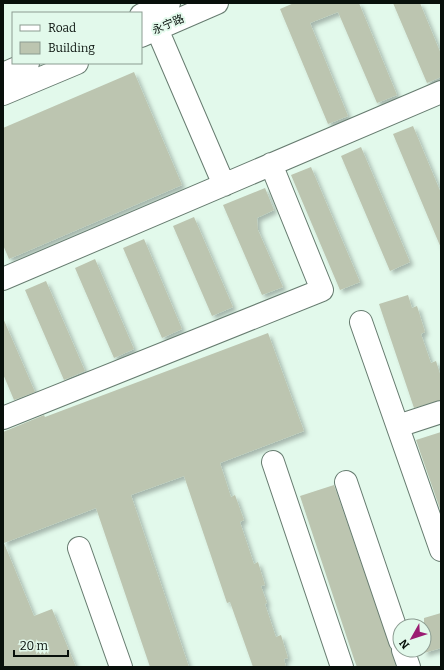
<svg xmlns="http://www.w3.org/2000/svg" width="444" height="670" viewBox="0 0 444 670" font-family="Bitter,'Noto Sans SC',serif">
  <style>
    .building { fill: #bcc5b0; filter: url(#shadow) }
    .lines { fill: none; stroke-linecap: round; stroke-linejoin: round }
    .minor-casing { stroke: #677c70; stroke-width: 24 }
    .minor { stroke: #fff; stroke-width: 22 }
    .labels { text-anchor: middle; stroke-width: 4; stroke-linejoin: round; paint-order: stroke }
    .street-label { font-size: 11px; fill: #08100b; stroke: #e2f9eb }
  </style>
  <defs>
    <filter id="shadow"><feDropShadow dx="3.5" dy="3.5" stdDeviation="2" flood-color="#0004"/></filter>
  </defs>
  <rect width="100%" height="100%" fill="#e2f9eb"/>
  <path class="building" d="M294,3H359L397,95L377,103L338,12L310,23L348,116L328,124L280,9Z
    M393,3H420L441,54V77L427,83Z
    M134,72L182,185L9,259L3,245V128Z
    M413,126L441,193V248L393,134Z
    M361,147L410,262L390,271L341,156Z
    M311,167L360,282L340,290L291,175Z
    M265,188L274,210L257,218L258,230L283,287L262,295L223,205Z
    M194,217L233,307L212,316L173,226Z
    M144,239L182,329L162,338L123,248Z
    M95,259L134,349L114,358L75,268Z
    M46,281L85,371L64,380L25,290Z
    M408,295L412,308L417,306L425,332L421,334L431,363L436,361L441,377V400L414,408L379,304Z
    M3,318L35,392L14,400L3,374Z
    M268,333L304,431L220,463L231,497L235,495L244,520L240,522L254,564L258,562L265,585L261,586L267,603L265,604L276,637L281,635L288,658L284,659L286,667H253L230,602L227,603L184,476L131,495L189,667H150L96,508L4,543L34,616L52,609L76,667H3V432L44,415L45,417Z
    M441,432V508L440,509L416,440Z
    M334,485L391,649L396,667H357L354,659L300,496Z
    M441,613V648L424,653V618Z"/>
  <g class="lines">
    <g class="minor-casing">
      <path id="minor" d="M141,15L169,3
        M157,29L224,185
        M141,36L217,3
        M3,74L28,63
        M3,94L77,63
        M3,279L441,92
        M361,322L441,550
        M3,418L322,290L271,164
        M398,426L441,412
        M273,462L342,667
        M346,482L400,641
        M79,548L121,667
        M403,650L409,667"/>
    </g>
    <use href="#minor" class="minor"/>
  </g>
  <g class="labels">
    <g class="street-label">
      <text transform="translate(168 24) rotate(-23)" y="4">永宁路</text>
    </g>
  </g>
  <rect width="444" height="670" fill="none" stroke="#08100b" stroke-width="8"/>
  <rect x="12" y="12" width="130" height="52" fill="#e2f9eb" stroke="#8b9c91"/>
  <rect x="20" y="25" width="20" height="6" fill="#ffffff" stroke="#8b9c91"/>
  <text x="48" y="32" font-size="12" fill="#08100b">Road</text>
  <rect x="20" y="42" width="20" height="12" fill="#bcc5b0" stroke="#8b9c91"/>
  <text x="48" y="52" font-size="12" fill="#08100b">Building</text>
  <g transform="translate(412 638) rotate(231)"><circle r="19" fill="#e2f9eb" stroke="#8b9c91"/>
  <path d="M0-3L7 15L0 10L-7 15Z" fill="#9b1c72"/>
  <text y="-6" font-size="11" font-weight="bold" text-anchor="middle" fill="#08100b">N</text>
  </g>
  <path d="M14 650v6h54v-6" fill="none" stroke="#08100b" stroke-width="2"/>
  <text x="20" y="650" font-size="12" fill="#08100b" stroke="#e2f9eb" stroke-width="3" paint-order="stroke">20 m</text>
</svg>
